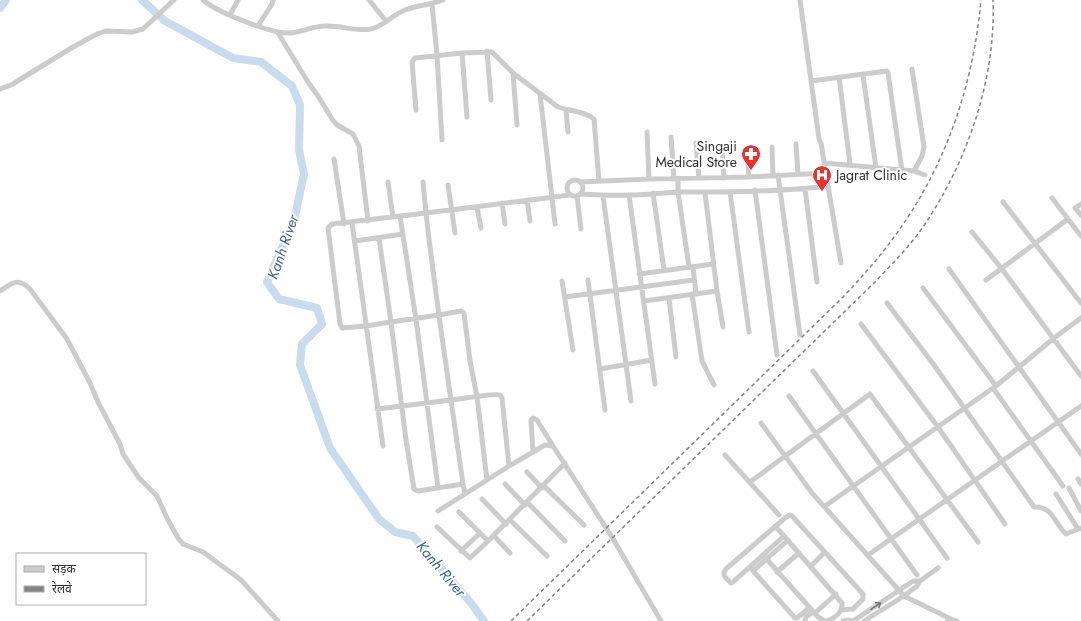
<svg xmlns="http://www.w3.org/2000/svg" width="1081" height="621" viewBox="0 0 1081 621" font-family="Jost,'Noto Sans Devanagari',sans-serif">
  <style>
    .lines { fill: none; stroke-linecap: round; stroke-linejoin: round }
    .river { stroke: #c9dced; stroke-width: 8 }
    .minor { stroke: #ccc; stroke-width: 5 }
    .rail { stroke: #848484; stroke-width: 1.5; stroke-dasharray: 4 3; stroke-linecap: butt }
    .oneway { stroke: #767676 }
    .labels { text-anchor: middle; stroke-width: 4; stroke-linejoin: round; paint-order: stroke }
    .poi-label { font-size: 14px; fill: #2f2f2f; stroke: #fff; text-anchor: end }
    .water-label { font-size: 15px; font-style: italic; fill: #3b6993; stroke: #fff }
  </style>
  <rect width="100%" height="100%" fill="#fff"/>
  <g class="lines">
    <path class="river" d="M142,0L165,21L233,58L261,62L292,86L300,105L299,150L304,174L294,221L267,282L279,299L317,308L322,324L302,344L300,365L330,448L379,519L395,532L413,536L471,603L484,621
      M0,8L6,0"/>
    <path class="minor" d="M203,0C217,12 271,34 290,33C302,32 313,26 325,26C341,25 355,32 371,29C384,26 392,15 405,10C417,5 430,5 443,0
      M369,0L386,21
      M432,4L437,55L442,140
      M230,15L238,0
      M258,26L272,4L273,0
      M278,33L308,82L318,96L332,119L337,125L353,134L359,146L368,221
      M487,51L491,100
      M462,53L467,117
      M912,69L924,147L922,156L914,171
      M513,73L517,125
      M863,75L876,168
      M839,77L850,164
      M811,81L887,71L888,73L902,171
      M0,89L11,85L73,47L97,34L106,31L132,32L143,29L174,0
      M540,94L555,224
      M416,110L412,62L415,58L462,53L492,52L513,73L558,107C569,111 585,111 594,119L599,181
      M566,110L568,132
      M647,132L649,179
      M671,137L674,179
      M696,143L699,178
      M796,144L798,174
      M772,147L773,176
      M747,149L749,177
      M722,150L724,178
      M334,159L344,224
      M824,163L914,171L925,175
      M778,175L800,335
      M678,179V192L689,267
      M567 188a8 8 0 1 1 16 0a8 8 0 1 1-16 0Z
      M388,182L393,217
      M580,182L649,179L747,177L826,173
      M448,185L455,233
      M828,186L841,263
      M805,189L817,282
      M755,190L777,355
      M730,192L749,332
      M653,193L664,270
      M705,193L717,291L723,327
      M581,194C597,195 613,196 630,195C646,195 662,193 678,192C728,192 778,192 828,186L821,143L819,139L800,0
      M629,195L655,384
      M577,196L581,229
      M603,196L631,401
      M1052,198L1081,236
      M527,200L530,221
      M1003,202L1081,303
      M502,203L505,224
      M1081,204L1075,208L1081,215
      M477,207L481,228
      M400,216L416,319L438,488
      M352,223L383,446
      M972,232L1002,269L1081,376
      M379,238L391,322L366,326L342,328L340,324L328,228L332,224L426,213L423,182
      M355,241L403,234
      M693,267L696,294
      M949,269L1081,454
      M639,274L713,264
      M588,280L605,410
      M986,280L1068,219
      M562,281L573,350
      M923,288L996,386
      M0,291C12,283 18,277 30,289L67,339L90,383L98,402L120,444L123,454L139,478L157,496L167,518L178,538L183,544L203,552L241,580L278,621
      M692,294L702,361L714,385
      M565,297L694,280
      M669,298L676,357
      M644,301L717,291
      M887,303L934,365L1034,507C1053,506 1054,523 1066,534L1081,528
      M861,324L938,427L1005,524
      M600,369L652,360
      M813,371L947,558
      M993,388L1063,486
      M789,396L917,575
      M377,409L451,400L463,484
      M761,423L812,493L904,596L951,619L947,621
      M533,452L531,420L533,418L537,420L553,446
      M725,455L779,515
      M509,466L545,445L553,446L612,537L661,621
      M527,472L542,488
      M1078,479L1081,484
      M487,480L477,397L470,361L464,313L461,311L439,315L391,322L406,440L414,489L418,491L463,484L465,494L509,466L502,398L500,395C495,393 460,399 451,400C442,338 433,276 426,213L570,195
      M750,482L870,394L978,542
      M505,484L525,505
      M544,486L584,525
      M1069,488L1081,511
      M1056,494L1078,529
      M482,499L506,524
      M527,502L565,541
      M825,506L996,386L1054,338L1081,318
      M438,511L465,494
      M459,512L488,541
      M510,520L547,556
      M775,526L784,536
      M437,527L470,558L488,541L565,463
      M494,536L510,553
      M461,551L480,533
      M763,555L818,617L825,621
      M868,555L1081,406
      M811,566L825,552
      M752,569L753,571L788,540
      M753,571L795,618H797L809,608
      M777,572L799,553
      M815,613L836,594
      M951,619L957,621
      M805,621L806,617L813,612
      M827,621C835,618 843,612 842,603L784,536L733,582L731,583C726,578 721,575 726,569L785,518L790,515L792,516L863,594V599L853,609L842,610
      M843,621L848,620L852,621
      M853,621L913,581H920
      M864,621L904,596L917,586L920,581L938,568"/>
    <path class="rail" d="M511,621L843,297C867,272 889,246 908,217C951,151 974,77 981,0
      M527,621L875,282C892,264 911,245 925,224C968,160 996,78 993,0"/>
  </g>
  <defs><path id="oneway-shaft" d="M-6 0H5M1.5-3L5.5 0L1.5 3" fill="none" stroke-width="1.6" stroke-linecap="round" stroke-linejoin="round"/></defs>
  <use class="oneway" href="#oneway-shaft" transform="translate(876 606) rotate(-34)"/>
  <defs>
    <g id="pharmacy-pin" transform="scale(1)"><path d="M0 17L-7.5 6A9.5 9.5 0 1 1 7.5 6Z" fill="#e9312f" stroke="#fff"/><path d="M-2-6h4v4h4v4h-4v4h-4v-4h-4v-4h4Z" fill="#fff"/></g>
    <g id="hospital-pin" transform="scale(1)"><path d="M0 17L-7.5 6A9.5 9.5 0 1 1 7.5 6Z" fill="#e9312f" stroke="#fff"/><path d="M-5-5h3v3.5h4V-5h3V5h-3V1.5h-4V5h-3Z" fill="#fff"/></g>
  </defs>
  <g fill-rule="evenodd">
    <use href="#pharmacy-pin" x="751" y="154"/>
    <use href="#hospital-pin" x="822" y="175"/>
  </g>
  <g class="labels">
    <g class="poi-label">
      <text x="737" y="151">Singaji<tspan x="737" dy="16">Medical Store</tspan></text>
      <text x="836" y="180" text-anchor="start">Jagrat Clinic</text>
    </g>
    <g class="water-label">
      <text transform="translate(283 247) rotate(-71)" y="5">Kanh River</text>
      <text transform="translate(441 569) rotate(50)" y="5">Kanh River</text>
    </g>
  </g>
  <rect x="16" y="553" width="130" height="52" fill="#ffffff" stroke="#acacac"/>
  <rect x="24" y="566" width="20" height="6" fill="#cccccc" stroke="#acacac"/>
  <text x="52" y="573" font-size="12" fill="#2f2f2f">सड़क</text>
  <rect x="24" y="586" width="20" height="6" fill="#848484" stroke="#acacac"/>
  <text x="52" y="593" font-size="12" fill="#2f2f2f">रेलवे</text>
</svg>
